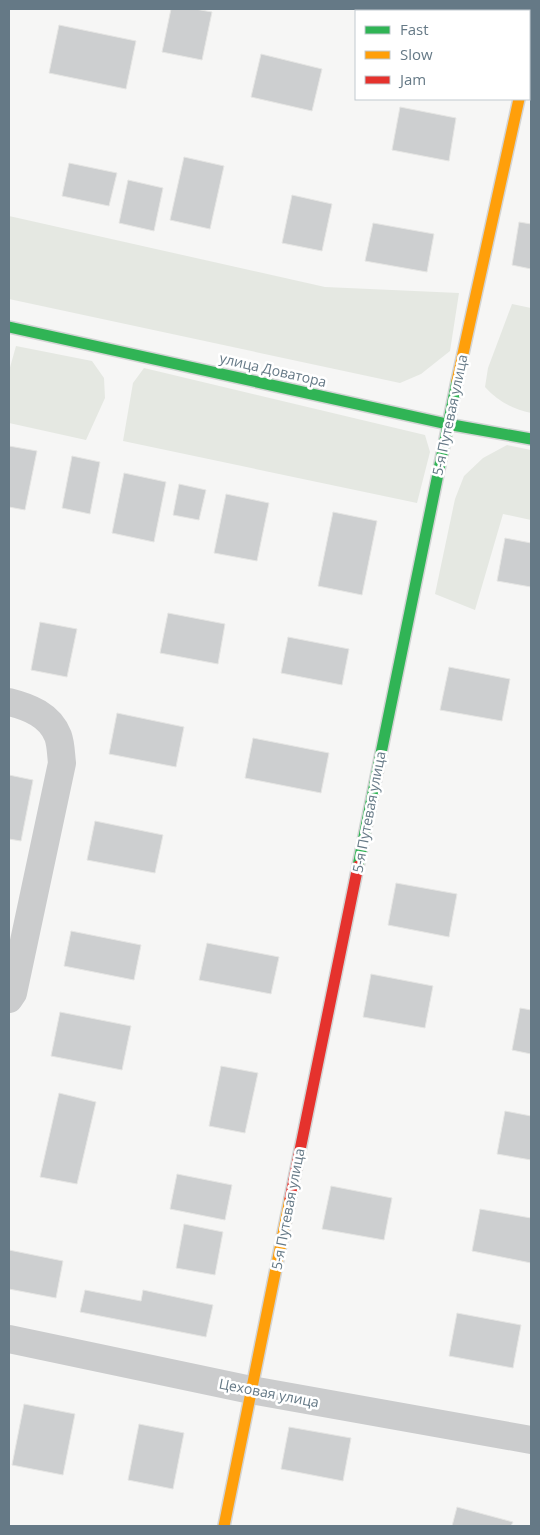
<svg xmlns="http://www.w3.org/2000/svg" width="540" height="1535" viewBox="0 0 540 1535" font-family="'Open Sans',sans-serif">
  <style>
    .green { fill: #e5e8e2 }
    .building { fill: #cdcfd0; stroke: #e6e6e4 }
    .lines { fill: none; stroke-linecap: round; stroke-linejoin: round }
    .fast-casing { stroke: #d3d4d4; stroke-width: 14 }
    .slow-casing { stroke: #d3d4d4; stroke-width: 14 }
    .jam-casing { stroke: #d3d4d4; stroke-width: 14 }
    .street { stroke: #cbcccd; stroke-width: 28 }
    .fast { stroke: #30b455; stroke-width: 11 }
    .slow { stroke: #ff9f0a; stroke-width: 11 }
    .jam { stroke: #e5322d; stroke-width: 11 }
    .labels { text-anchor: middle; stroke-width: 5; stroke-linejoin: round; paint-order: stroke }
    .street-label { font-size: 14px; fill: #657986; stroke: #fff }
  </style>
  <rect width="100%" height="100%" fill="#f6f6f5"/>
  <path class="green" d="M9,216L325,287L459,293L450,351L421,374L400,383L9,299Z
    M512,304L531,308V413C513,409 497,401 485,387L488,368Z
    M16,346L92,361L104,378L105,398L86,440L9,423V371Z
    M144,368L425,435L430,452L417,503L123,441L133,383Z
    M507,445L531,450V520L503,514L475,610L435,594L455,499L464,476L483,458Z"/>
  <path class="building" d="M171,9H195L212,12L202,60L162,52Z
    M431,9H485L484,11H430Z
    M59,25L136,41L126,89L49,73Z
    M261,54L322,69L312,111L251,97Z
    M400,107L456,118L449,161L392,150Z
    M184,157L224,166L210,229L170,220Z
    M69,163L117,173L109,206L62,196Z
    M128,180L163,188L154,231L119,223Z
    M292,195L332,204L322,251L282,243Z
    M519,222L531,224V269L512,265Z
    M373,223L434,234L427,272L365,261Z
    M9,446L37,451L25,510L9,507Z
    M72,456L100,462L90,514L62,508Z
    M124,473L166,482L154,542L112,533Z
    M179,484L206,490L199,520L173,515Z
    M226,494L269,503L257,561L214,553Z
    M333,512L377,521L362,595L318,586Z
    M505,538L531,543V587L497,581Z
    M168,613L225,624L218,664L160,653Z
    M40,622L77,629L67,677L31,670Z
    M288,637L349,649L342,685L281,673Z
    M449,667L510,679L502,721L440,710Z
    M117,713L184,727L176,767L109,754Z
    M253,738L329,753L321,793L245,778Z
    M9,775L33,780L21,841L9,839Z
    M95,821L163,835L155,873L87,860Z
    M396,883L457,894L449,937L388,925Z
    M71,931L141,945L134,980L64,966Z
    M207,943L279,957L271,994L199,980Z
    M371,974L433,986L425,1028L363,1017Z
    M520,1008L531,1010V1054L512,1050Z
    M60,1012L131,1026L122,1070L51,1056Z
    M221,1066L258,1073L245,1133L209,1126Z
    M59,1093L96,1102L77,1184L40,1177Z
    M505,1111L531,1116V1160L497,1154Z
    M177,1174L232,1185L225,1220L170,1209Z
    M331,1186L392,1198L384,1240L322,1229Z
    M480,1209L531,1218V1263L472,1251Z
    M184,1224L223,1232L215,1275L176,1268Z
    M9,1250L63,1261L56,1298L9,1289Z
    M85,1290L141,1301L143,1290L213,1305L206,1337L80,1312Z
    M457,1313L521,1325L513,1368L449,1356Z
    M24,1404L75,1414L63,1475L12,1465Z
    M139,1424L184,1433L173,1489L128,1480Z
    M289,1427L351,1438L343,1481L281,1469Z
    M457,1507L513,1522L511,1526H452Z"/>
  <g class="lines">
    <g class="fast-casing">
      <path id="fast" d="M9,327L447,424L531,439
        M358,866L457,381"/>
    </g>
    <g class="slow-casing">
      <path id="slow" d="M457,381L519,99
        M224,1526L290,1199"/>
    </g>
    <g class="jam-casing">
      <path id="jam" d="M290,1199L358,866"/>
    </g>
    <path class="street" d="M529,54L531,42
      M9,702C29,707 50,715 58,736C61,744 61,755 62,763L13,993L9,999
      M9,1339L251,1390L531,1440"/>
    <use href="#fast" class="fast"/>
    <use href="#slow" class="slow"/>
    <use href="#jam" class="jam"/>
  </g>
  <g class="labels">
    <g class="street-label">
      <text transform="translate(273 370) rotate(13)" y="5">улица Доватора</text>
      <text transform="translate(450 415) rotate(-78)" y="5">5-я Путевая улица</text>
      <text transform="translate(369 812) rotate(-79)" y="5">5-я Путевая улица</text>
      <text transform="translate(288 1209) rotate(-79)" y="5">5-я Путевая улица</text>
      <text transform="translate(269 1393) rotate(11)" y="5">Цеховая улица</text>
    </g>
  </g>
  <rect width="540" height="1535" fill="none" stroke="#657986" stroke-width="20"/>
  <rect x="355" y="10" width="175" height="90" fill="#ffffff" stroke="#c1c9cf"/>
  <rect x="365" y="26" width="25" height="8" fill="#30b455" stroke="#c1c9cf"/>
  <text x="400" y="35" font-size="15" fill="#657986">Fast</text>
  <rect x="365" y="51" width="25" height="8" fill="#ff9f0a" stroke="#c1c9cf"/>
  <text x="400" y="60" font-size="15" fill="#657986">Slow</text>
  <rect x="365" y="76" width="25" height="8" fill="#e5322d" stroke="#c1c9cf"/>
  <text x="400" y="85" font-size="15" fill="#657986">Jam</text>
</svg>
